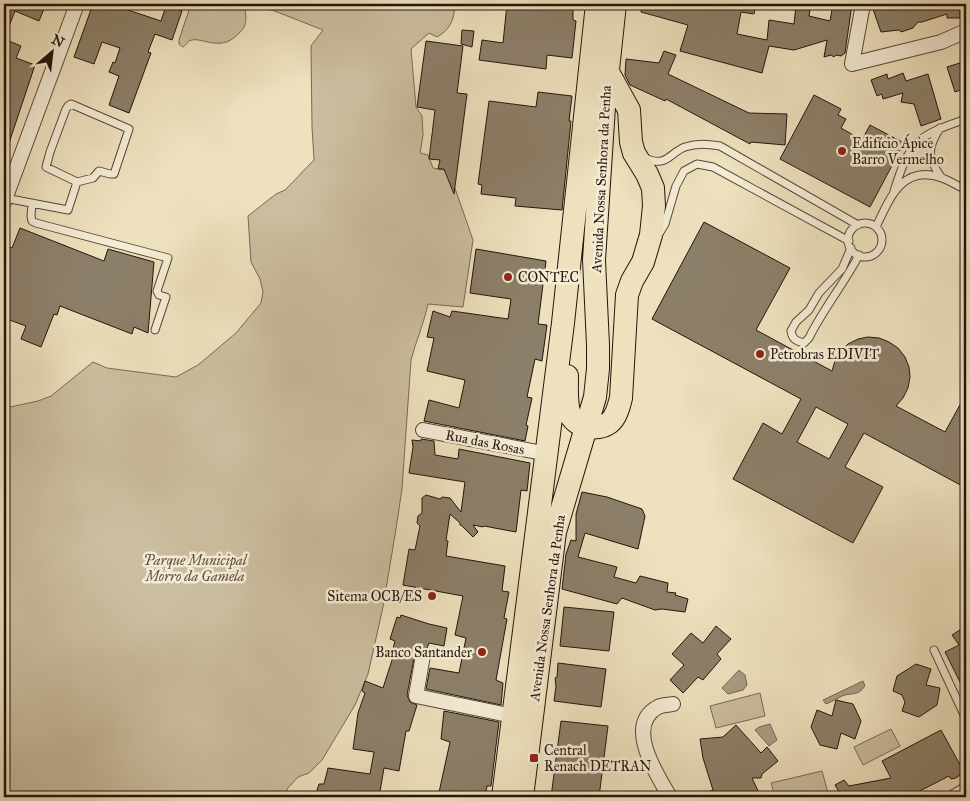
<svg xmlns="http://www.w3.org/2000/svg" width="970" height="801" viewBox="0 0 970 801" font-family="'IM FELL Great Primer',serif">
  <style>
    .green { fill: #cbbea0; stroke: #766a56 }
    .water { fill: #a99c82; stroke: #736653 }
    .building { fill: #8c7f69; stroke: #22150d; fill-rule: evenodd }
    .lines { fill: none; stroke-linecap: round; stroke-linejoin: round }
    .lane-casing { stroke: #554839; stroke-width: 9 }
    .street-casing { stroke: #554839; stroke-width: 16 }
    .primary-casing { stroke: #22150d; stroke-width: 24 }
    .lane { stroke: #f4ecd5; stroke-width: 7 }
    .street { stroke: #f4ecd5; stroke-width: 14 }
    .primary { stroke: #eee1be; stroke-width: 22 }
    .poi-dot { fill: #8f2418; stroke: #f4ecd5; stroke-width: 2 }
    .labels { text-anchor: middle; stroke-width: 5; stroke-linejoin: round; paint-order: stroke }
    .poi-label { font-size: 14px; fill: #22150d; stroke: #f4ecd5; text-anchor: start }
    .street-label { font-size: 14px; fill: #22150d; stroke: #f4ecd5 }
    .park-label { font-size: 14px; font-style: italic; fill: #5d5040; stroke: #f4ecd5 }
  </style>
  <rect width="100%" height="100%" fill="#eee1be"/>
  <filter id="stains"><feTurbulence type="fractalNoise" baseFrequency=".004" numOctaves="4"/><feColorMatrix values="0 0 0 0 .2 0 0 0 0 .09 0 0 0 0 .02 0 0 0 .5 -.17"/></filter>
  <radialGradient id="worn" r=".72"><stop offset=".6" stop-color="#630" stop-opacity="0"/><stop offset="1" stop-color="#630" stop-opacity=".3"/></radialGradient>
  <path class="green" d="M191,4H454C456,18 449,31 437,37L429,33L411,49L416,107L422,116L423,135L420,153L428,155L433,168L449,171L473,240L463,307L428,304C424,323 416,341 411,360L402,489L396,529L383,607L368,674L355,705L322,760L309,773L298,777L287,789V797H4V404L10,407L38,401L51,396L93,362L107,368L176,377L198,365L236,333L261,303L263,292L260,279L251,262L248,216L276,194L285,190L314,160L312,127L311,46L323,30L272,10L245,7C246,20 248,26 237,35C219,53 200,35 189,41C188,42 184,47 183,47L179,44V40Z
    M760,693L765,716L716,728L710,706Z
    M891,729L900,746L863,765L854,747Z
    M822,771L828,793L812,797H775L771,783Z"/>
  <path class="water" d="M739,670L745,675L747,685L743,690L728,694L722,688Z
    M863,681L865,686C857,697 852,692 842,696C837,699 831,702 826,704L823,700Z
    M770,724L777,740L769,746L755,730L759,727Z"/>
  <path class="building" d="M4,4H46L39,21L15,11L4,39L21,46L16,58L35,65L5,155Z
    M93,4H110L161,21L165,9L170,10L171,7L182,11L172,40L155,34L148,52L151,53L129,113L109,105L119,76L109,72L113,62L115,63L120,48L102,42L94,64L74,57Z
    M507,4H573V20L576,21L572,58L547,55L546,69L479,60L482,40L503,43Z
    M642,4H756L754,14L741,12L737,34L767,40L769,20L794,24L796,6L802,4H811L809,16L830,21L833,4H852L845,53L841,56L836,55L834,57L831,55L824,57L827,40L794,50L769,46L762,73L680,51L688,25L641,12Z
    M890,4H966V8L960,10V18H947V14L922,22H918L913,28L901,32L899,30L881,32L873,9Z
    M462,30L474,31L472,47L461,44Z
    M426,41L463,46L457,93L467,94L454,194L444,169H438L440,160L429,159L435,110L417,107Z
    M664,51L676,55L668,74L749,113L787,114L785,145L751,142L750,144L666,99L665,101L630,85L625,75L626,59L659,63Z
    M966,61V88L955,92L947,67Z
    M903,73L906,81L928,74L941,119L921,126L914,104L901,102L903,93L883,99L882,94L877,96L871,80L887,74L888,79Z
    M538,92L572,96L569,121H571L562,210L515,206L516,198L481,194L482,185L478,184L489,101L536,107Z
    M814,95L841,109L838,115L846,119L841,128L862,140L870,125L904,143L870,207L780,159Z
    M704,222L790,268L756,330L832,371L835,361L841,351L848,344L858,339L868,337L879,338L889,342L898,348L905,357L909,367L910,377L908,388L903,398L896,406L945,432L966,394V488L864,433L845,467L883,487L853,543L733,479L763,423L782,434L801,399L652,319ZM816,407L848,424L829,459L797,442Z
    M20,228L104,261L108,249L154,262L148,333L134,327L132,334L60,306L57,315L54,314L41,347L21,339L26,326L4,318V302L9,287L4,285V268L7,261L4,260V245L12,248Z
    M476,249L546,261L538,324L547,325L542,361L535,359L527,397L532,398L526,425L528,426L525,441L424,421L429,400L459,408L465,380L427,371L434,338L427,337L433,311L450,317L452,311L508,319L511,299L470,293Z
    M421,439L434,441L435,455L458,459L459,449L530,463L527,491L521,490L516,532L484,526L483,527L473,525L478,532L473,537L462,526L460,525V523L450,514L446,540L448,541L446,556L505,566L502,591L509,592L504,618L507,619L496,680L503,683L501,705L426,689L430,668L459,673L466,638L455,635L463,596L403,585L409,549L415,550L420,526L417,523L418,516L422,513V498L426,495L440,499L442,497L450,498L461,512L465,482L409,473L413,447L412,440L421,441Z
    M582,492L607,497L642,509L645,516L638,549L585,533L578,557L617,567L614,577L636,583L640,576L668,583L667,592L676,593L675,595L688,599L685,612L662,609L655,610L622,598L617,604L562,589L566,554L571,540L576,541V514Z
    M564,607L614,612L609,651L560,646Z
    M401,615L429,624L447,628L444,646L429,643L427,648L420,647L415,653L407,695L410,702L417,705L409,731H406L399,771L384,768L379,797H315L319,784H324L328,768L370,774L374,752L353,749L358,713L365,693L362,691L365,681L383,688L393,657L391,656L395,641L390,639L397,617L400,618Z
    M716,626L731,639L717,654L721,659L703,680L698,677L683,693L670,680L684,665L672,654L691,633L703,643Z
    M963,628L966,634V694L945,652L959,645L952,635Z
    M558,663L606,669L601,707L554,701L556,686L555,678L557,677Z
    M916,664L931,669L926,685L940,688L937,705L919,717L902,711L905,702L902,695L893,691L897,676Z
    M836,700L853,704L861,721L855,739L841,733L837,749L820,745L811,727L817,710L832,716Z
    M444,711L499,722L491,786H487L485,797H438L450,742L441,739Z
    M561,721L608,726L599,797H551Z
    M736,725L761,753L767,747L778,761L762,774L761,778H752L761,797H696L713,790L703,758L700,739L723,737Z
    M941,730L964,772L956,778L951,779L949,776L908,797H842L835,785L844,780L849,786L891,778L882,761Z"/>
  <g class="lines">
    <g class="lane-casing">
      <path id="lane" d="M71,104L129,129L114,174H110L99,171L93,178L77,182L46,167L50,152L66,109L68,106Z
        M940,128C927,149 927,157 941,177
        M645,158C667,168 669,153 685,147C697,143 707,144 720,146L858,225
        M894,191C910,140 917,136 966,119
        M5,198L68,210L77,182
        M32,203L31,216L32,221L36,223L168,258L157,291L159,295L166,297L155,330
        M848 240a17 17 0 1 1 34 0a17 17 0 1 1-34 0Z
        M876,227C889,200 902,163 942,178C950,181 958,186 966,190
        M659,234L665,224L676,186L684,171L697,164L713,167L849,241
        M851,248L842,269L819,293L809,310L796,322L791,331C792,339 796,341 804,343L809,338C823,309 844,284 859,255
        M934,650L966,719"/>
    </g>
    <g class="street-casing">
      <path id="street" d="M863,4L852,64L941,42L966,31
        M4,202L77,4
        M423,430L548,454
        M423,655L416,696L513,716
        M670,797C657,775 624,725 658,707C662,705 668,705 673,704
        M954,797L966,790"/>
    </g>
    <g class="primary-casing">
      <path id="primary" d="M567,376C567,387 566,401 569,412C574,427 597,432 609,423C616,418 619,406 621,398L627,295L632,281L643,262L651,235L654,206L653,188L647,174L634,153L631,142L629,110L608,72
        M503,797L563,323L597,4
        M522,797L555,532L595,397L598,369V345L594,260L604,107L615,4"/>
    </g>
    <use href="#lane" class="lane"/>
    <use href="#street" class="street"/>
    <use href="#primary" class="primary"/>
  </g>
  <g class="poi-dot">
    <circle cx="842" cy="151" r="5"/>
    <circle cx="508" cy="277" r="5"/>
    <circle cx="760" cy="354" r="5"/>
    <circle cx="432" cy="596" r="5"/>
    <circle cx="482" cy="652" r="5"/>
    <rect x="529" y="753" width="10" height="10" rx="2.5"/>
  </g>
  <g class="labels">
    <g class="poi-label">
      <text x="852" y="148">Edifício Ápice<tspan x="852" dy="16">Barro Vermelho</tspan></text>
      <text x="518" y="282">CONTEC</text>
      <text x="770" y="359">Petrobras EDIVIT</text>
      <text x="422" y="601" text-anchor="end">Sitema OCB/ES</text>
      <text x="472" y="657" text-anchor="end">Banco Santander</text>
      <text x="544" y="755">Central<tspan x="544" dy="16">Renach DETRAN</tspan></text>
    </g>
    <g class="street-label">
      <text transform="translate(601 179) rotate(-87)" y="5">Avenida Nossa Senhora da Penha</text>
      <text transform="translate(485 442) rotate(11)" y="5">Rua das Rosas</text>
      <text transform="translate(547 608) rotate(-82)" y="5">Avenida Nossa Senhora da Penha</text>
    </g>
    <g class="park-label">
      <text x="195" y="565">Parque Municipal<tspan x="195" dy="16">Morro da Gamela</tspan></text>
    </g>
  </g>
  <rect width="970" height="801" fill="none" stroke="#eee1be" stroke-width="20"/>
  <rect x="5" y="5" width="960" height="791" fill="none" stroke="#22150d" stroke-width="2.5"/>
  <rect x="10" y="10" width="950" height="781" fill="none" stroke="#22150d"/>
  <g transform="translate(52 52) rotate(28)" stroke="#f4ecd5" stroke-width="4" paint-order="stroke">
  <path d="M0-4L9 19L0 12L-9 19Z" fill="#22150d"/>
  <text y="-8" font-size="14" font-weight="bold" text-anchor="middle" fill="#22150d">N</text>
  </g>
  <rect width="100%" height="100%" filter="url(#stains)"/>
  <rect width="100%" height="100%" fill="url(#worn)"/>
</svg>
